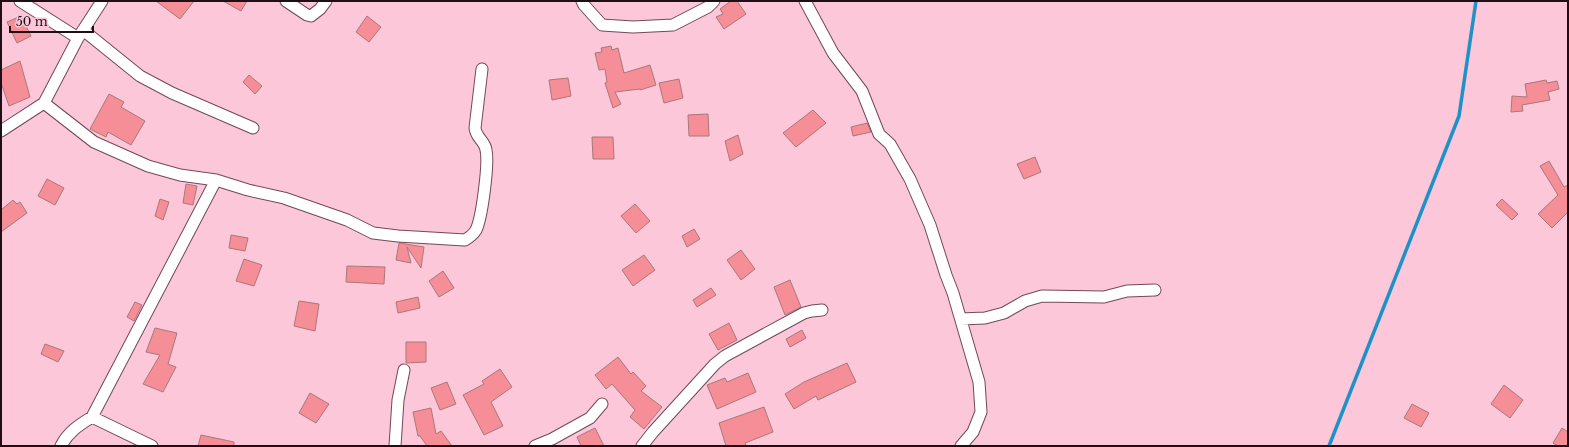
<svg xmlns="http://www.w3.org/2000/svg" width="1569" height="447" viewBox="0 0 1569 447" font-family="'Libre Baskerville',serif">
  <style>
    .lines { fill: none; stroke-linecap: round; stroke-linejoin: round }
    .stream { stroke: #1e92c8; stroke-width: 3.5 }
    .building { fill: #f58e96; stroke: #aa787a }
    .street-casing { stroke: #734859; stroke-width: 13 }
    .street { stroke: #fff; stroke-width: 11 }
  </style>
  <rect width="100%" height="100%" fill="#fbc7d9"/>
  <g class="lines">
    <path class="stream" d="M1329,446L1459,116L1476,1"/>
  </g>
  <path class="building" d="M156,1H194L180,19Z
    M223,1H247L241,11Z
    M731,1H737L746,14L724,29L716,17L723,14L720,9Z
    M21,16L31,36L17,43L7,22Z
    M367,16L381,27L369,42L356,32Z
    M611,46L612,50L618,48L624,73L650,65L656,85L640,90V89L615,92L621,104L613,108L605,83L607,82L605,69L599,70L595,53L602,52L601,48Z
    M20,61L30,97L9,106L1,83V70Z
    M249,75L262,86L255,94L243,82Z
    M568,78L571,96L552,100L549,80Z
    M679,79L683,98L664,103L659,83Z
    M1546,80L1547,83L1557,81L1559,89L1548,92L1550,100L1522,105L1523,111L1511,112L1512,96L1527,97L1525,84Z
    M109,94L124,102L121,107L145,121L131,145L108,132L106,137L90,129Z
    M813,110L826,123L796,147L783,133Z
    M708,114L709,136H689L688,115Z
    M867,123L871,132L853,136L851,127Z
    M738,135L743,154L730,161L725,141Z
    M592,137H613L614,159H593Z
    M1035,157L1041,172L1024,179L1017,164Z
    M1549,161L1564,187L1568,185V212L1552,228L1538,214L1558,195L1540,166Z
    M47,179L64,188L55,205L38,196Z
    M186,184L197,186L193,205L183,203Z
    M160,199L169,202L163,220L155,216Z
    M1502,199L1518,214L1512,220L1496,205Z
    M13,200L17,204L20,202L27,213L1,232V210Z
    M635,204L650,221L636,233L621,216Z
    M694,229L700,239L687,247L682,236Z
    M231,235L248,238L245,251L229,248Z
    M399,243L424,247L421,268L407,247L411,263L396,260Z
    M741,250L755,269L741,280L727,260Z
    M644,255L655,270L633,286L622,270Z
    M244,259L262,265L254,286L236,281Z
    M347,266L385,267L384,284L346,282Z
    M443,271L454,288L439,297L429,281Z
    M790,280L801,307L785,315L774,287Z
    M711,288L716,295L697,307L693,300Z
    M418,297L420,308L398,313L396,302Z
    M299,301L319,304L315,331L294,326Z
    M135,302L142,305L134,321L127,317Z
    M729,323L737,340L718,350L709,334Z
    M155,328L177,333L168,364L176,367L163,392L143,384L160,355L146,352Z
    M802,330L806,338L790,347L786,339Z
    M406,342H426V362L406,363Z
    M45,344L64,351L58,362L41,354Z
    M618,357L631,374L633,372L646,386L641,391L662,407L644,429L630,417L635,410L612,384L606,389L595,375Z
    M847,363L856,382L818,400L816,396L794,409L785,394L804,382Z
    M500,369L512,387L491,402L503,426L484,435L463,395L484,384L482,381Z
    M748,373L756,392L717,409L707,385L725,378L727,382Z
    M447,382L456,404L440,410L431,388Z
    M1504,385L1523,400L1510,418L1491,404Z
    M310,393L329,404L316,423L299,413Z
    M1412,404L1429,413L1421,427L1404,418Z
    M764,407L773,432L745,443L746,446H726L719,423Z
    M431,408L436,434L441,431L452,446H427L420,436H418L413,412Z
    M595,428L604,446H581L577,437Z
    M1562,428L1568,432V446H1558L1553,443Z
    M201,435L234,442V446H198Z"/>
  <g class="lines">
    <g class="street-casing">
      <path id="street" d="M20,1L78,38
        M286,1L307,15L311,16L320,9L326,1
        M582,1L584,5L602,25L633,27L673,25L708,7L714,1
        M805,1L833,53L862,91L879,134L890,144L910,179L930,225L946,275L953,293L979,382L981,412L973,432L961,446
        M83,30L140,76L172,93L253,128
        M44,103L94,142L148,166L180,175L216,180L248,190L284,198L347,220L373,233L398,236L465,240C470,237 473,235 476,230C482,218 489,163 486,150C485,141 476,138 475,128L482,69
        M1,131L44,103L78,38L102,1
        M961,319L985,318L1004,313L1025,301L1042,296L1104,297L1127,291L1155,290
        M92,417L216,180
        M61,446C68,432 79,425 92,417L152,446
        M395,446L398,400L404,370
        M535,446L552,439L590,418L602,404
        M642,446L653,432L715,364L725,356L804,313L812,311L822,310"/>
    </g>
    <use href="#street" class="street"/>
  </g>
  <rect width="1569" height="447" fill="none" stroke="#1f0e15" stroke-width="4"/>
  <path d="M10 26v6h83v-6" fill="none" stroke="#1f0e15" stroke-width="2"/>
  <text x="16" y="26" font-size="12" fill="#1f0e15" stroke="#fbc7d9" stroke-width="3" paint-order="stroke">50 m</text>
</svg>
